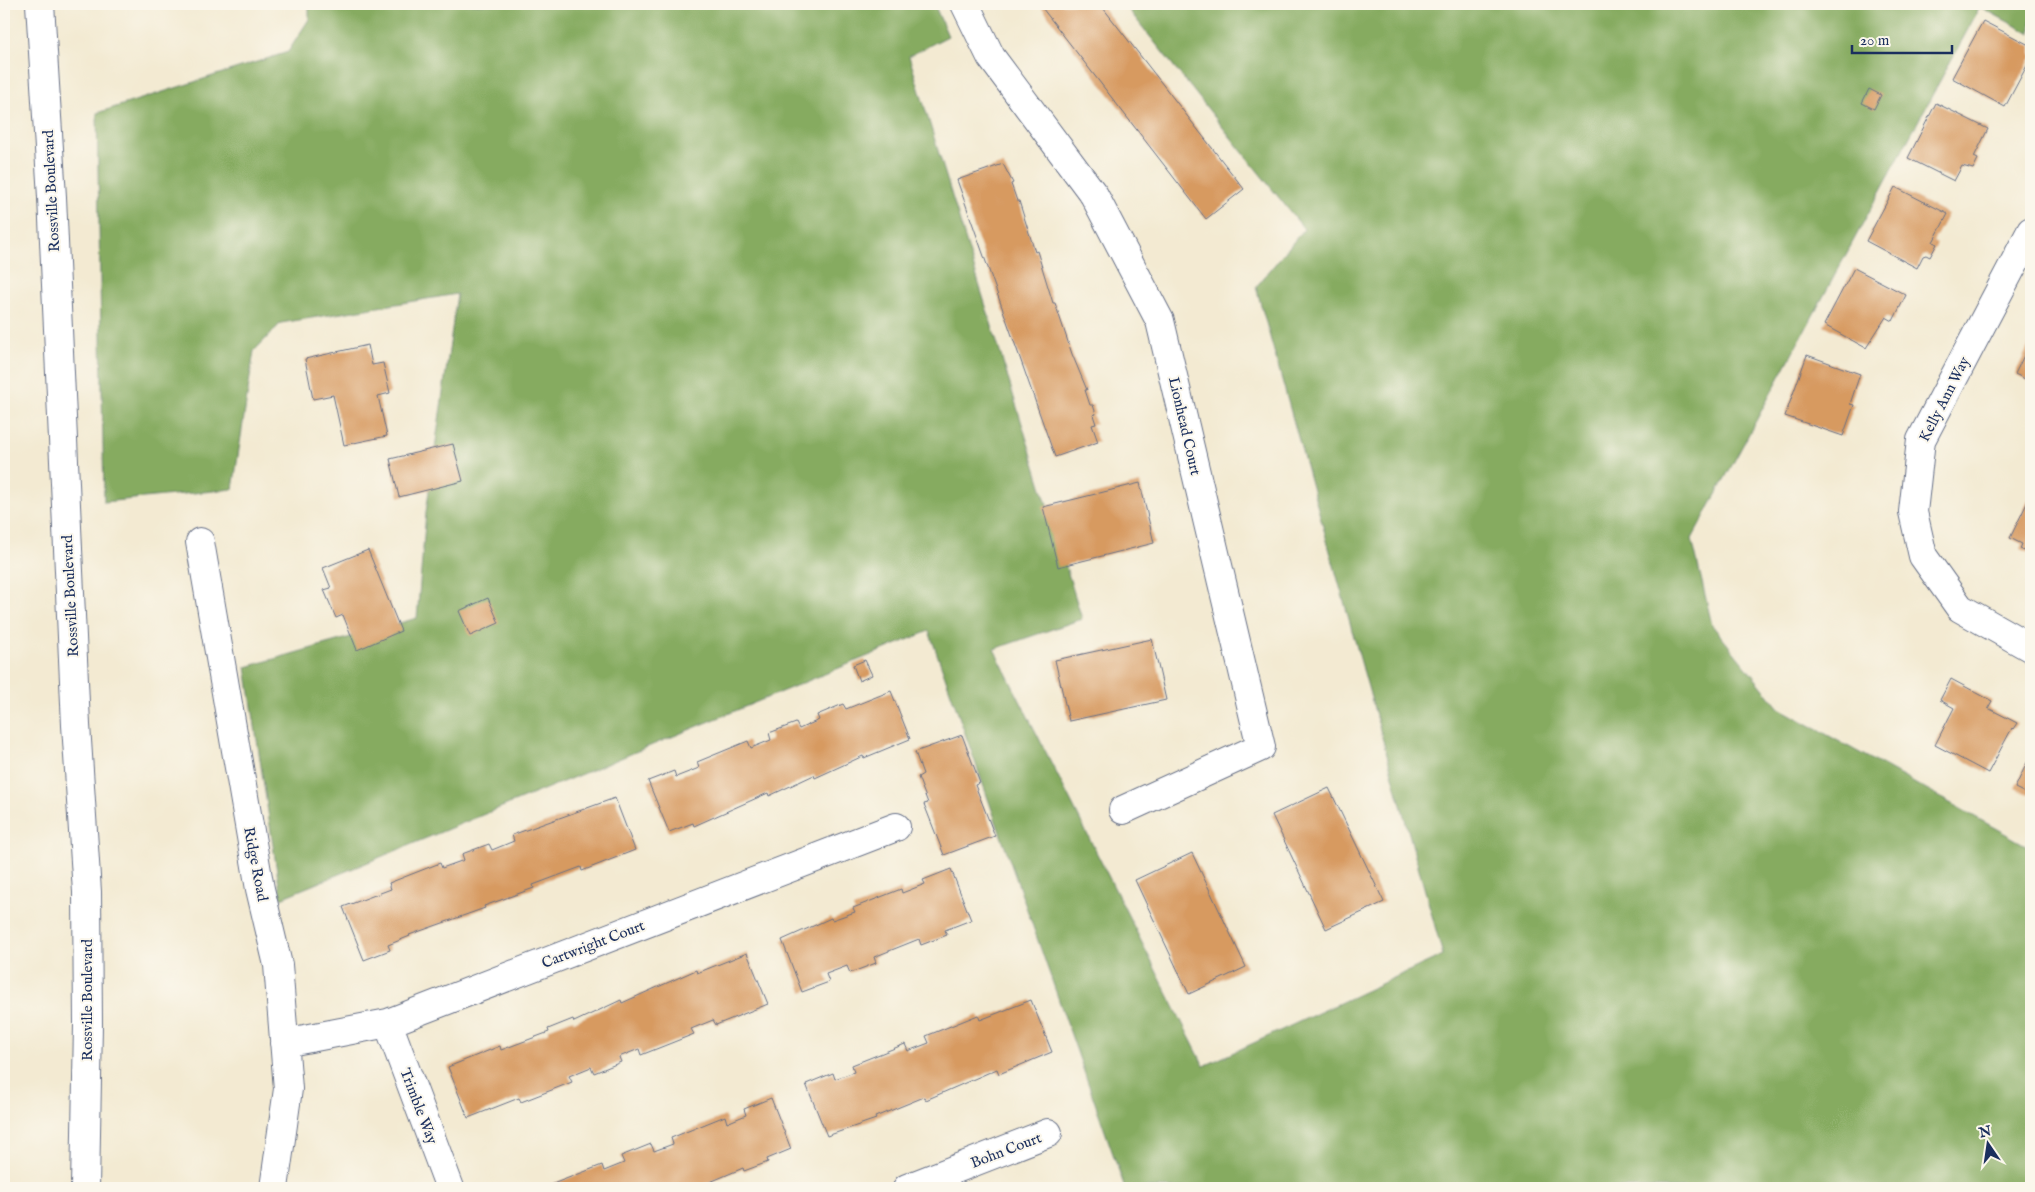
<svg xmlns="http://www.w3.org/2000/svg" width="2035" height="1192" viewBox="0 0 2035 1192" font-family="'IM FELL English',serif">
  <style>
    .forest { fill: #86ab61; stroke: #506d60 }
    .building { fill: #d79a61 }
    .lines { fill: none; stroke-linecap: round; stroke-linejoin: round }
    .minor-casing { stroke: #677087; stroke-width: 30 }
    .secondary-casing { stroke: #677087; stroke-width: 30 }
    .minor { stroke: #fff; stroke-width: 28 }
    .secondary { stroke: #fff; stroke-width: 28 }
    .labels { text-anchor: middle; stroke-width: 4; stroke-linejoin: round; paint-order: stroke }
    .street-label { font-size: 15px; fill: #1b2f5e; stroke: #fbf7ec }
  </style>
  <rect width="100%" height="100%" fill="#fbf7ec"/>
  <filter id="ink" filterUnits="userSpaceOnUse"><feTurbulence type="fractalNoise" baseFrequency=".02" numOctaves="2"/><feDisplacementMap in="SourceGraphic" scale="10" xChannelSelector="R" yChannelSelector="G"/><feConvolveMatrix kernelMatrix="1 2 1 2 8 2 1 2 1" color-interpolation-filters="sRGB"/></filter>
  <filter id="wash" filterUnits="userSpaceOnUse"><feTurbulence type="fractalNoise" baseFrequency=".0096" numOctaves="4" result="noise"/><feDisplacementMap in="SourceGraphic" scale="20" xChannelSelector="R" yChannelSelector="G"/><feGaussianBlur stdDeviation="1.12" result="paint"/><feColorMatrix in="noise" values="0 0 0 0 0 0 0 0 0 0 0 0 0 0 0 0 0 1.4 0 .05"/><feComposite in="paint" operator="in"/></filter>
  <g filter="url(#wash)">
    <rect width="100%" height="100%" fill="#f3ead2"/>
    <path class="forest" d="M309,4H934L948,36L909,56L1082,619L994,649L1204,1066L1443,955L1256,287L1304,229L1124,4H2031V34L1980,7L1692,539L1712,625L1779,708L2031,848V1188H1125L929,631L281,898L246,667L417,618L426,512L457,294L281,323L254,351L233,489L104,502L97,113L288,52L309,19Z"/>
    <g id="blocks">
      <path class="building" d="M1039,4H1100L1244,189L1206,219Z
        M1983,21L2031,46V58L2005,107L1952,78Z
        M1869,89L1881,95L1874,109L1862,103Z
        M1936,103L1988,129L1974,157L1978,159L1973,169L1962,166L1954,181L1908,158Z
        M1003,164L1013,183L1011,184L1017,201H1019L1035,252L1037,251L1053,303H1055L1072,354L1087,390H1085L1090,405H1093L1096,414L1093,415L1096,424L1092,425L1098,442L1055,457L957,180Z
        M1895,187L1948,214L1933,242L1937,244L1930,257L1926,255L1923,256L1917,268L1866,241Z
        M1854,268L1906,295L1893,321L1886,317L1866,348L1824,325Z
        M2031,341V382L2015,374Z
        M368,345L372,365L383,363L390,393L378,396L387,436L344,445L333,395L313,399L305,359Z
        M1807,355L1860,374L1850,404L1854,405L1843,436L1785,416Z
        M453,444L463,481L399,497L390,459Z
        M1140,483L1154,543L1058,567L1043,507Z
        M2031,495V554L2020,549L2022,544L2010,538Z
        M368,550L401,631L357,650L343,615L336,618L324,590L331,588L323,568Z
        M488,598L499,623L470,636L459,611Z
        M1152,639L1166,700L1069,721L1055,660Z
        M865,660L872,675L859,681L853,665Z
        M1951,679L1992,701L1988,708L2017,723L2013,729L2012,728L1988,773L1935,745L1954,708L1940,700Z
        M891,691L910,739L864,758L863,756L815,778L814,775L769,796L768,793L694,826L693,823L669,832L648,781L674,771L676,777L699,768L697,762L748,741L751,748L771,740L769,733L796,723L799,729L819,720L817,715L843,704L846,709Z
        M962,735L980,783L975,785L995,836L944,855L924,804L928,803L918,777L923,774L915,752Z
        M2031,754V796L2015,788Z
        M1329,788L1384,902L1326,929L1272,815Z
        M615,798L635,850L582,871L581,867L533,885L534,888L484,906L485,908L409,935L410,936L388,945L390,950L364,960L343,907L391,889L389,883L440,863L442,868L464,860L462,854L489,844L492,850L514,841L512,835Z
        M1192,853L1246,967L1189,994L1135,880Z
        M951,869L971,920L945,930L947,935L921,945L919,939L874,957L876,963L850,973L847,966L826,974L829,982L802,992L782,940L831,918L832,920L855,912L853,908L901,889L902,893L925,884L923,880Z
        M747,953L768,1004L716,1025L713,1020L691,1029L694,1034L641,1055L639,1049L619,1057L621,1062L594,1073L591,1067L569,1076L572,1082L521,1102L519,1098L468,1118L448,1067L500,1046L501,1050L549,1032L548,1029L573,1019L574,1022L621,1000L622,1003L696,970L697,973Z
        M1031,1000L1052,1052L999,1074L997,1069L926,1100L924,1097L875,1117L876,1119L827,1136L806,1084L833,1073L835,1079L854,1072L852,1065L905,1044L908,1051L929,1043L926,1036L978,1015L980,1020Z
        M771,1098L791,1149L767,1159L768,1162L744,1171L743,1168L696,1188H551L550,1185L602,1165L604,1171L624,1163L621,1156L651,1144L654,1151L673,1144L671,1138L725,1116L727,1123L746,1115L744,1109Z"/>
    </g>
  </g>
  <g filter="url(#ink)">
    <use href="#blocks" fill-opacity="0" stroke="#677087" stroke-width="1"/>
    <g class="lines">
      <g class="minor-casing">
        <path id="minor" d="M965,4L991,57L1094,195L1160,321L1261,747L1123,810
          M2031,231L1921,440L1913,512L1923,556L1960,608L2031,648
          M200,542L260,889L278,965L288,1089L274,1188
          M388,1023L450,1188
          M284,1043L388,1023L896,827
          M907,1188L1048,1133"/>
      </g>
      <g class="secondary-casing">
        <path id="secondary" d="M40,4L52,197L76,725L87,892L88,1024L85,1188"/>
      </g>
      <use href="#minor" class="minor"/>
      <use href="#secondary" class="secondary"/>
    </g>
  </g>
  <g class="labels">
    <g class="street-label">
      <text transform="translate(51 191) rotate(-93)" y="5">Rossville Boulevard</text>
      <text transform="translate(1944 399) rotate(-63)" y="5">Kelly Ann Way</text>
      <text transform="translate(1185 426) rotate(77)" y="5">Lionhead Court</text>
      <text transform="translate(70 596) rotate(-93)" y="5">Rossville Boulevard</text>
      <text transform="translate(256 864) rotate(79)" y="5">Ridge Road</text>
      <text transform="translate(593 944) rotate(-21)" y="5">Cartwright Court</text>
      <text transform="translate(87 1000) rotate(-90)" y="5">Rossville Boulevard</text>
      <text transform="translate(419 1106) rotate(69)" y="5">Trimble Way</text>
      <text transform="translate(1006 1150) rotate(-21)" y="5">Bohn Court</text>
    </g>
  </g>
  <rect width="2035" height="1192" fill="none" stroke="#fbf7ec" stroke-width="20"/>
  <g transform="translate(1988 1144) rotate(347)" stroke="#fbf7ec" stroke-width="4" paint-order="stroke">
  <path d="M0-4L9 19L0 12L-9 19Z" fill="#1b2f5e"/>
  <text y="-8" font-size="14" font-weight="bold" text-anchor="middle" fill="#1b2f5e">N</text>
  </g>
  <path d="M1852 45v8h100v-8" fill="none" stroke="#1b2f5e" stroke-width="2.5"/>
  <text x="1860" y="45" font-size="15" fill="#1b2f5e" stroke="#fbf7ec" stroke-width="4" paint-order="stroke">20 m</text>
</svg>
